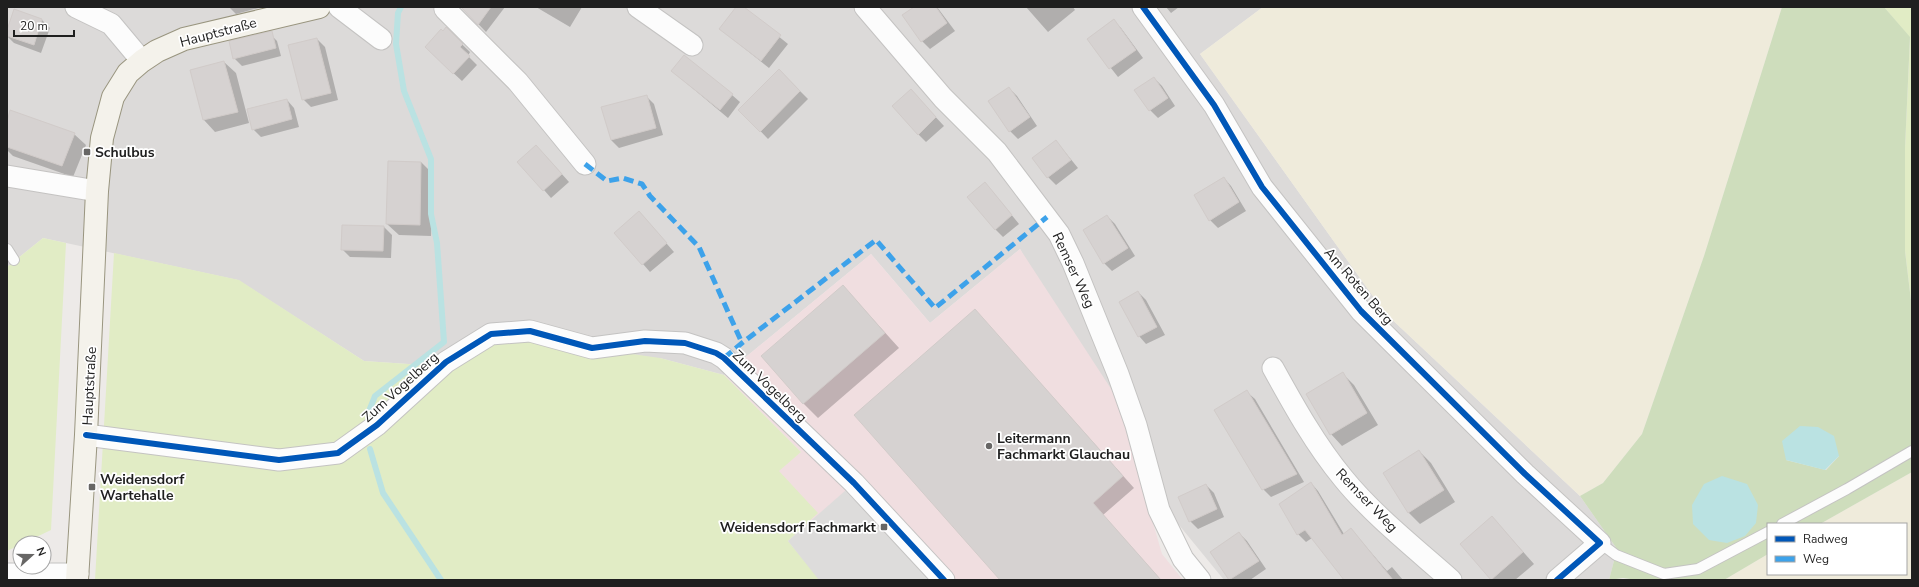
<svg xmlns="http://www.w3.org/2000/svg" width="1919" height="587" viewBox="0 0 1919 587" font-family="'Nunito Sans',sans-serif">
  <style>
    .residential { fill: #dcdad9 }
    .commercial { fill: #f0dee0 }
    .farmland { fill: #efebdb }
    .grass { fill: #e1ecc5 }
    .forest { fill: #ceddbc; fill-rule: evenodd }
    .parking { fill: #dddcdb }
    .water { fill: #bae2e2 }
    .shadow { fill: #0003 }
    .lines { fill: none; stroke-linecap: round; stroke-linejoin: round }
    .stream { stroke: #bae2e2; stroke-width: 6 }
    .building { fill: #d6d2d1; stroke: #d1cbc9 }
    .lane-casing { stroke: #c4c3c2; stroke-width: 12 }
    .street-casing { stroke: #c4c3c2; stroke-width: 23 }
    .secondary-casing { stroke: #99957f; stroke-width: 24 }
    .lane { stroke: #fcfcfc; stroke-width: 10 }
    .street { stroke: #fcfcfc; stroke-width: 21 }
    .secondary { stroke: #f4f2eb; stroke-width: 22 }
    .quiet { stroke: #3da2ea; stroke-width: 5; stroke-dasharray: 10 5; stroke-linecap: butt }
    .cycleway-casing { stroke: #fff; stroke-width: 8 }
    .cycleway { stroke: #0057b8; stroke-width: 6 }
    .poi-dot { fill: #676665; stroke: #fff; stroke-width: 1.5 }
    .labels { text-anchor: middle; stroke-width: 3.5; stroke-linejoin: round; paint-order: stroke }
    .street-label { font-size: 14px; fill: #1f1f1f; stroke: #fff }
    .poi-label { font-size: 14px; font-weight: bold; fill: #1f1f1f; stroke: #fff; text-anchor: start }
  </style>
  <rect width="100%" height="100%" fill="#edeae8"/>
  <path class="residential" d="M7,7H1263L1200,54L1385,313L1580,496L1617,549L1609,580H1224L1139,476L1020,249L930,323L871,254L724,375L660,358L453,367L364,361L238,280L43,238L7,267Z"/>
  <path class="commercial" d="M1020,249L1117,398L1162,554L1183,580H819L778,470L801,452L724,375L871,254L930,323Z"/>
  <path class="farmland" d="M1263,7H1782L1704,256L1642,434L1603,483L1580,496L1385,313L1200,54Z
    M1912,472V580H1724L1768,554V574H1906V524H1820Z"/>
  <path class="grass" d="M1884,7H1912V309L1905,251V148L1910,38Z
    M43,238L66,243L51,530L7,551V267Z
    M114,253L239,280L364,361L453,367L488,344L520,338L660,358L724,375L801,452L779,471L818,513L788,541L820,580H95Z"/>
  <path class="forest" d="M1782,7H1884L1910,37L1905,148V251L1912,309V472L1820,524H1768V554L1724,580H1637L1623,578L1609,580L1617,549L1580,496L1603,483L1642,434L1704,256ZM1839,456L1826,470L1786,460Z"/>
  <path class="parking" d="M854,483L944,580H819L788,541Z"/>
  <path class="water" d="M1800,426L1818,427L1834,436L1839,456L1825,470L1786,460L1782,441Z
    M1722,476L1747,484L1758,505L1756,523L1745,536L1727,543L1709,540L1693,524L1692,505L1704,484Z"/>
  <path class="shadow" d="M229,7H262L236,14Z
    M462,7H505L486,32Z
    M536,7H582L570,27Z
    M737,7H742L788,44L769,68L720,29Z
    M915,7H937L955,31L930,49L922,41Z
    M1026,7H1073L1075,10L1048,32Z
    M1166,7H1179L1171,13Z
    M42,20L50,28L41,53L14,43L7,36V33Z
    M1113,20L1121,28L1143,58L1118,77L1088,39Z
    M446,29L470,52L468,56L477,65L462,81L434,55Z
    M269,33L277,41L281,56L242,66L234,58Z
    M317,39L325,47L338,100L311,107L303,99Z
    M224,62L236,73L249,123L215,132L204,120L191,70Z
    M779,70L808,99L768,139L740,110Z
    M672,71L732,95L740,102L728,118Z
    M1154,78L1162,86L1175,106L1158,118L1150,110Z
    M1009,88L1017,96L1037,126L1018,139L1010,131L989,102Z
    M646,96L654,104L663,135L619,148L611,140Z
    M918,98L944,126L926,142L918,134Z
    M287,100L294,108L299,127L261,137L253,129Z
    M7,125L74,134L86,145L73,177L13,156L7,150Z
    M1056,141L1078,168L1056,185L1048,177Z
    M544,154L569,182L551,198L544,190Z
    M421,162L433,174L431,236L399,235L387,224Z
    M1224,178L1231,186L1246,211L1218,228L1210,220Z
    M992,191L1019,224L1003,237L995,229Z
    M639,212L674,252L650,272L643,264Z
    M1107,216L1115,224L1135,256L1112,271L1104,263Z
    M384,227L392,235L391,258L350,257L342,249Z
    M843,286L899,348L818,418L803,403Z
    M1138,292L1146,300L1165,335L1146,344L1139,336Z
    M975,310L1134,488L1103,515L1161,580H1001Z
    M1343,374L1354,385L1378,425L1342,446L1331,434Z
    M1247,392L1255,399L1304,482L1271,497L1263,489Z
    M1419,451L1431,463L1455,502L1420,524L1408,512Z
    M1311,483L1318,491L1344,534L1351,529L1387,571L1392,567L1403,580H1345L1312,538L1306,542L1298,534Z
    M1206,485L1214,493L1224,517L1198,529L1190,521Z
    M1492,517L1534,564L1515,580H1493L1461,544Z
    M1239,533L1247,541L1266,569L1250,580H1231L1211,553Z"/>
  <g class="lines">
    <path class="stream" d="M369,411L375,396L444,342L437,243L431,214V159L404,91L396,44L398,13L401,7
      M370,449L383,493L441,580"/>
  </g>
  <path class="building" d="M461,7H491L478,25Z
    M736,7H744L781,35L761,61L719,29Z
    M914,7H936L947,23L921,42L902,15Z
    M14,9L42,19L34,45L7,36V30Z
    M1114,19L1136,50L1109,69L1087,39Z
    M446,27L463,44L460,47L470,56L453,74L425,47L441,29L443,31Z
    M272,31L276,48L233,59L229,41Z
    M317,38L331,93L302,100L288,45Z
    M684,55L733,94L720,110L671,71Z
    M224,61L238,112L203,120L190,70Z
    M779,69L800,91L760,132L738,110Z
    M1154,77L1168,98L1149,111L1134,90Z
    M1009,87L1030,117L1009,132L988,101Z
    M911,89L936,117L918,135L892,106Z
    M647,95L656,128L611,140L601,107Z
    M287,99L292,119L252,130L247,109Z
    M10,110L75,133L62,166L7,147V122Z
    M1056,140L1071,160L1047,178L1032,158Z
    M536,145L562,174L543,191L517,162Z
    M388,161L421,162L420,225L386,224Z
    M1224,177L1239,202L1209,221L1194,195Z
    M985,182L1012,215L995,230L967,197Z
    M639,211L667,243L642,265L614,233Z
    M1107,215L1128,248L1103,264L1083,230Z
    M342,225L384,226L383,251L341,250Z
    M843,285L885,333L803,404L761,356Z
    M1138,291L1157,327L1138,337L1119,302Z
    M975,309L1123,476L1093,503L1161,580H1000L854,415Z
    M1343,372L1367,413L1330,435L1306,394Z
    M1247,390L1297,474L1262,490L1214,410Z
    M1419,450L1444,490L1408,513L1383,473Z
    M1311,482L1342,535L1351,528L1393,580H1344L1305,530L1297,535L1279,504Z
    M1206,484L1217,509L1189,522L1178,497Z
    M1492,516L1523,552L1491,580L1460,544Z
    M1239,532L1259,561L1229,580L1210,552Z"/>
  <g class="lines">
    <g class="lane-casing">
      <path id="lane" d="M7,249L14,260
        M1782,524L1847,489L1912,451
        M1600,543L1616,555L1664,574L1698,569L1768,532"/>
    </g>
    <g class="street-casing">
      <path id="street" d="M76,7L111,24L142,61
        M339,7L381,39
        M446,7L445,9L518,82L585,164
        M638,7L692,45
        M865,7L943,98L997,152L1059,234L1073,263L1118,374L1136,425L1159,510L1183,559L1200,580
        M1143,7L1214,105L1262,187L1361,311L1525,474L1600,543L1557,580
        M7,176L97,191
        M1273,368C1294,406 1315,444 1343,478C1372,514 1416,549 1451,580
        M86,435L279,460L338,453L377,425L446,362L491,334L530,331L592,348L645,341L685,343L716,353L724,358L854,483L944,580
        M7,574H78"/>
    </g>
    <g class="secondary-casing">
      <path id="secondary" d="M77,580L86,435L97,191L102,138L113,97L128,73L142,61L157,51L184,39L319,7"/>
    </g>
    <use href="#lane" class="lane"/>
    <use href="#street" class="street"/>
    <use href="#secondary" class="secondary"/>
    <path class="quiet" d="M585,164L607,181L623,178L642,184L650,196L699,247L742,343
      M724,358L742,343L876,240L935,308L1047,217"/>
    <g class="cycleway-casing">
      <path id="cycleway" d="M1143,7L1214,105L1262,187L1361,311L1525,474L1600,543L1557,580
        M86,435L279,460L338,453L377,425L446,362L491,334L530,331L592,348L645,341L685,343L716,353L724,358L854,483L944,580"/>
    </g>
    <use href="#cycleway" class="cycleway"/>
  </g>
  <g class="poi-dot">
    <rect x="83" y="148" width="8" height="8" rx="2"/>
    <circle cx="989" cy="446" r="4"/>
    <rect x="88" y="483" width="8" height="8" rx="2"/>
    <rect x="880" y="523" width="8" height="8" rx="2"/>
  </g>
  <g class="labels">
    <g class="street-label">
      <text transform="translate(218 32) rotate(-15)" y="5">Hauptstraße</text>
      <text transform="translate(1074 270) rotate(65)" y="5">Remser Weg</text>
      <text transform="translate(1359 286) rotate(49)" y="5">Am Roten Berg</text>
      <text transform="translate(89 386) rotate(-87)" y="5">Hauptstraße</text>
      <text transform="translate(770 386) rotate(44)" y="5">Zum Vogelberg</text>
      <text transform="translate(400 387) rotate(-42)" y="5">Zum Vogelberg</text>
      <text transform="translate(1367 500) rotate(46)" y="5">Remser Weg</text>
    </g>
    <g class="poi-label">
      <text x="95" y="157">Schulbus</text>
      <text x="997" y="443">Leitermann<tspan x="997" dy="16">Fachmarkt Glauchau</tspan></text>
      <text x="100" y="484">Weidensdorf<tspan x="100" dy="16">Wartehalle</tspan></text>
      <text x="876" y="532" text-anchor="end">Weidensdorf Fachmarkt</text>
    </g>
  </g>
  <rect width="1919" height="587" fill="none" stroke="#1f1f1f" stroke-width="16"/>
  <rect x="1767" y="523" width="140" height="52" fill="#ffffff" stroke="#a5a5a5"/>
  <rect x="1775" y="536" width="20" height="6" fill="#0057b8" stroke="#a5a5a5"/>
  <text x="1803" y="543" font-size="12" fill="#1f1f1f">Radweg</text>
  <rect x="1775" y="556" width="20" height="6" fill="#3da2ea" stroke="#a5a5a5"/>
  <text x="1803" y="563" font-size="12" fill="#1f1f1f">Weg</text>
  <g transform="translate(32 555) rotate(69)"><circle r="19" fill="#ffffff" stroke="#a5a5a5"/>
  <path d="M0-3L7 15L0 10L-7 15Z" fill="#676665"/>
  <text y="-6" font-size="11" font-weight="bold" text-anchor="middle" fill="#1f1f1f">N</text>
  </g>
  <path d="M14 30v6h60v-6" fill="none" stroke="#1f1f1f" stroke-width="2"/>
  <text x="20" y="30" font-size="12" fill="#1f1f1f" stroke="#ffffff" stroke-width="3" paint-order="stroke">20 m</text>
</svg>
